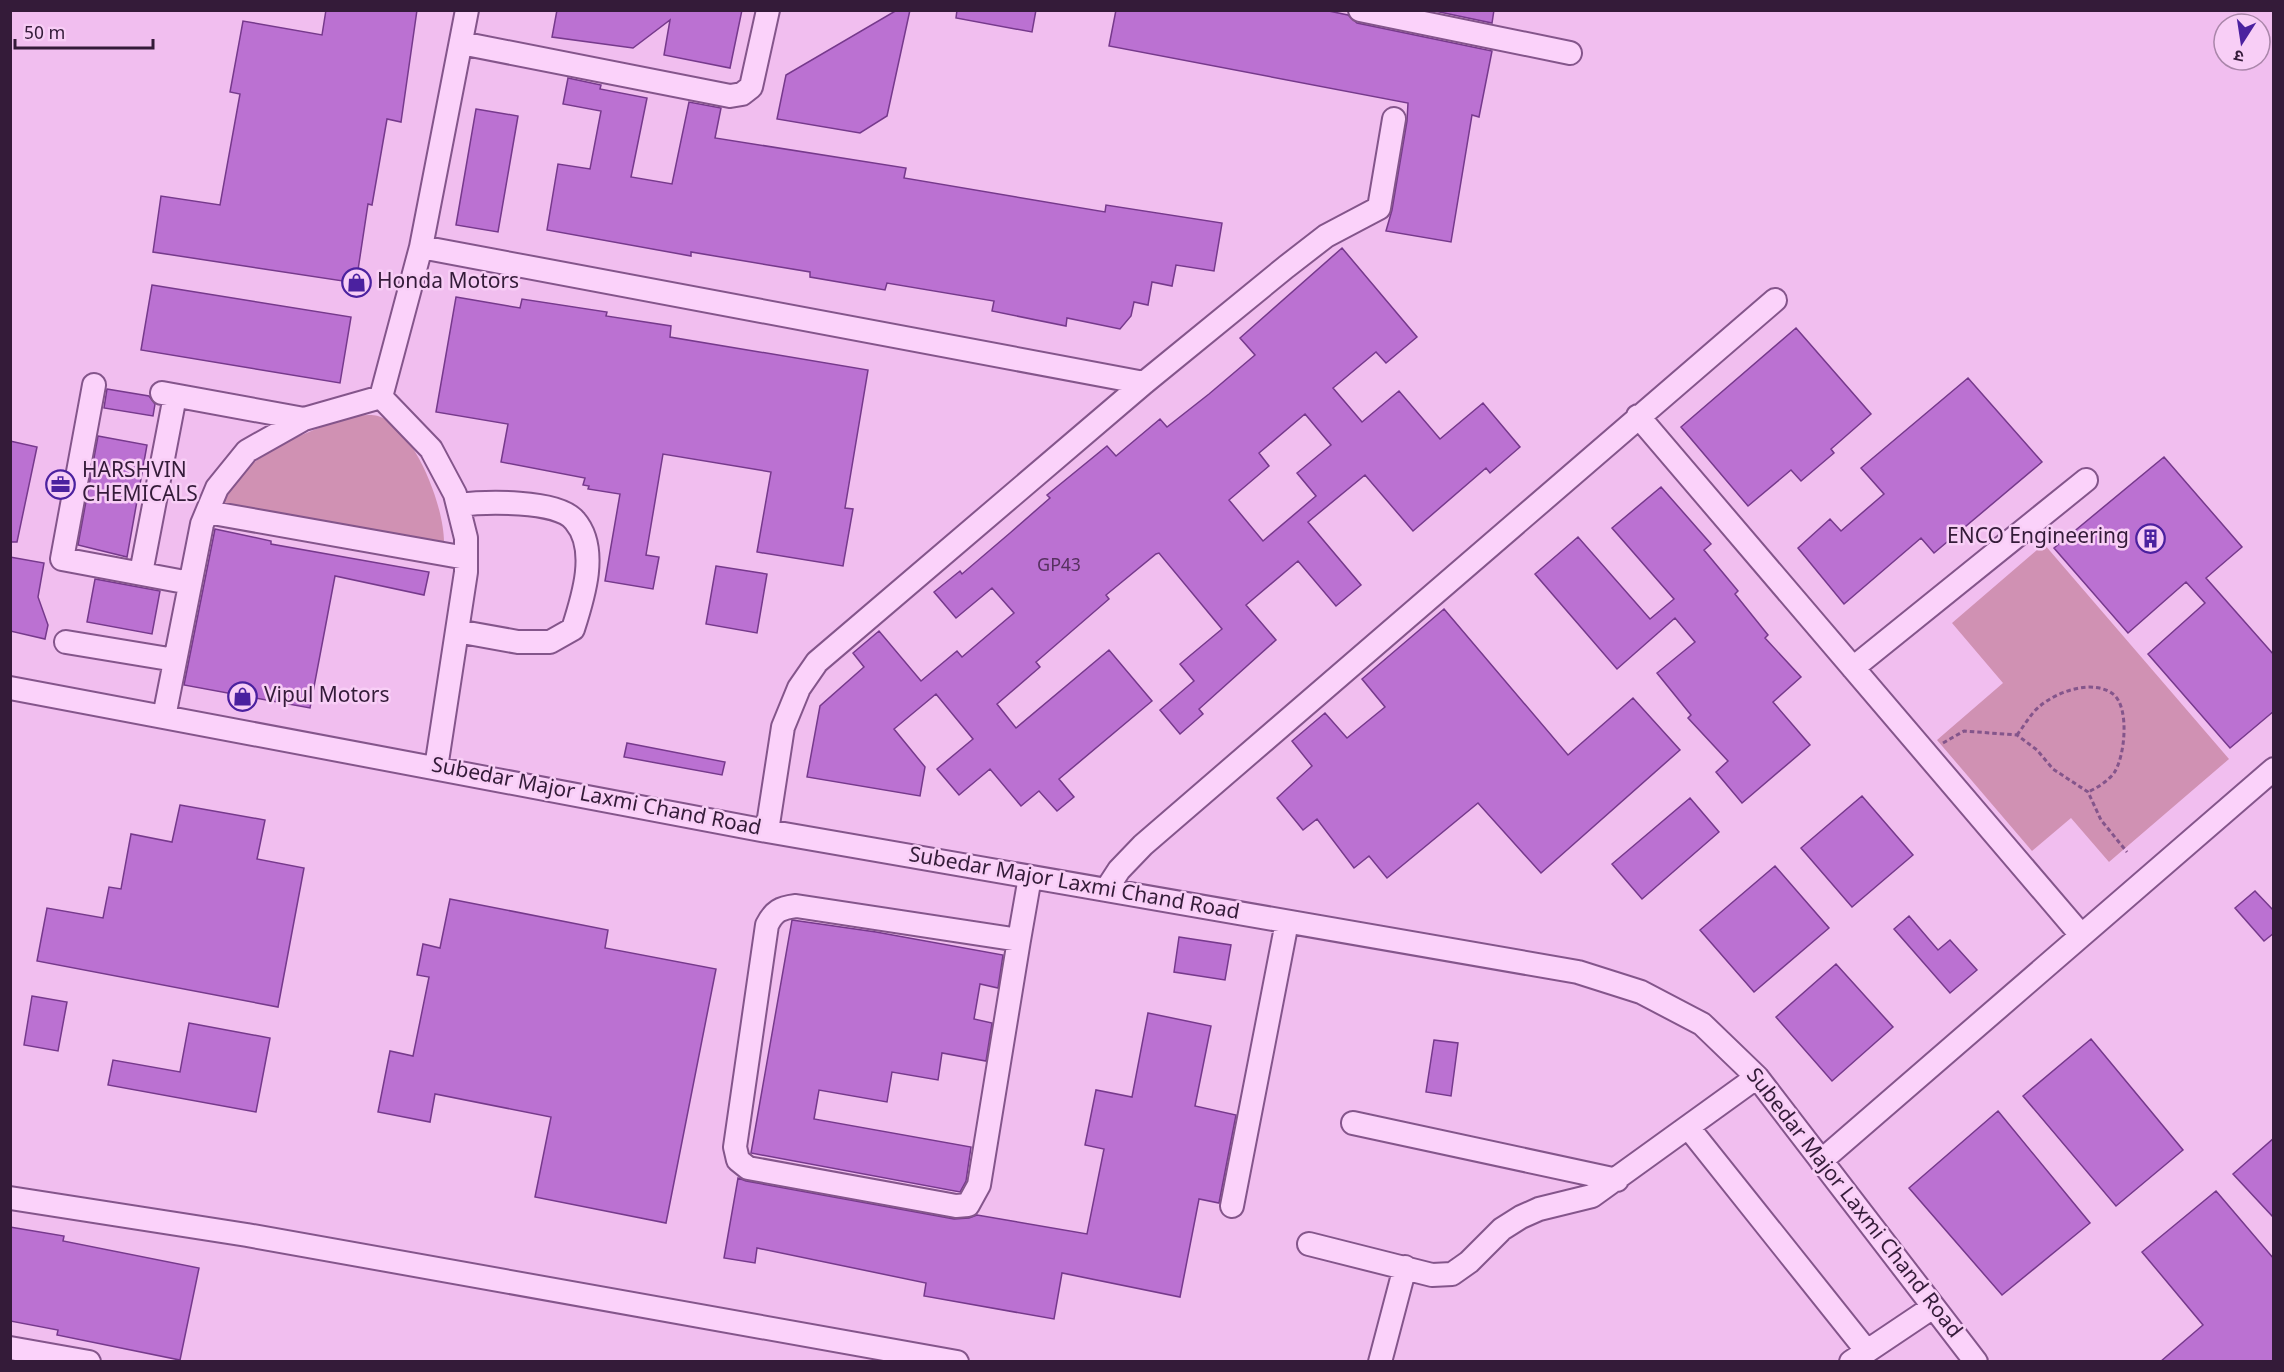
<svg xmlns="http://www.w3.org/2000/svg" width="2284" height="1372" font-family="Georgia,'Noto Sans Devanagari',serif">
	<rect width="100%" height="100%" fill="#f1beef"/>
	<path fill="#d091b3" d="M 350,416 C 358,416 370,414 378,416 C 415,428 445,508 444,544 L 220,508 C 226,495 232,481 242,472 C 272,445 312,430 350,416 Z
		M 2044,544 L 2229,759 L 2109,862 L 2071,818 L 2032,851 L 1937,740 L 2003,683 L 1952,623 Z"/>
	<path fill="#bb71d2" stroke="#76398c" stroke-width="1.5" fill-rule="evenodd" d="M 326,10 L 417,10 L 401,122 L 387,119 L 372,205 L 368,204 L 356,283 L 153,252 L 161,196 L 220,205 L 240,94 L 230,92 L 243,21 L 322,35 Z
		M 557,10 L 742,10 L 730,68 L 664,55 L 670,20 L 633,48 L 552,37 Z
		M 897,10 L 910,10 L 887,116 L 860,133 L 777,119 L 786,75 Z
		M 957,10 L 1036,10 L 1032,32 L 956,18 Z
		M 1116,10 L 1324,10 L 1348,15 L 1357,23 L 1492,51 L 1479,117 L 1472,115 L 1451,242 L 1386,231 L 1392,210 L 1407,121 L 1408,103 L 1109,46 Z
		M 1430,10 L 1494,10 L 1492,23 Z
		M 568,78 L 601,85 L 600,89 L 647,98 L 631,177 L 672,184 L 689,102 L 721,108 L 715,138 L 906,168 L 904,178 L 1105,212 L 1106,205 L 1222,223 L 1214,271 L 1176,265 L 1172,286 L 1152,282 L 1148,305 L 1134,302 L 1131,316 L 1120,329 L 1067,318 L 1066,326 L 992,311 L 994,301 L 887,283 L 885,290 L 810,277 L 810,272 L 691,252 L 691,256 L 547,230 L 558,164 L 590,169 L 601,111 L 563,104 Z
		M 476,109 L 518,116 L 498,232 L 456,225 Z
		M 1342,248 L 1417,337 L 1386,363 L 1376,352 L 1333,388 L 1362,422 L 1399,391 L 1440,439 L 1483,403 L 1520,447 L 1490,473 L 1486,468 L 1413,531 L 1365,475 L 1308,522 L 1361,585 L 1336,606 L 1298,561 L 1246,605 L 1276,640 L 1199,709 L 1203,714 L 1180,734 L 1160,710 L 1194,681 L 1180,664 L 1222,629 L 1159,553 L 1156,554 L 1106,595 L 1109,599 L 1036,662 L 1040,667 L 997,704 L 1016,728 L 1109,650 L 1152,701 L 1059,779 L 1074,797 L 1057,811 L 1039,791 L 1021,806 L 990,769 L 959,795 L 937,769 L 973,739 L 936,694 L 894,729 L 925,767 L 920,796 L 807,777 L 820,706 L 864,667 L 853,653 L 879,631 L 921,681 L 957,651 L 962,657 L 1014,613 L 992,588 L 956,618 L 934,592 L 960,571 L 962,574 L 1010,533 L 1050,498 L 1047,495 L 1107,446 L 1116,456 L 1160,419 L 1167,427 L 1209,394 L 1255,355 L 1240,338 ZM 1305,414 L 1331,445 L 1297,473 L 1316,496 L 1263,541 L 1229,500 L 1269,466 L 1259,453 Z
		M 152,285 L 351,317 L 340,383 L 141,350 Z
		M 456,297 L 520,308 L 522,299 L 607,312 L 606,316 L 671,326 L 670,337 L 868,370 L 845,508 L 853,509 L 843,566 L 757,552 L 771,472 L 663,454 L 646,555 L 659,557 L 653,589 L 605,581 L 620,494 L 588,489 L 589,486 L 583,485 L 585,478 L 501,462 L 508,424 L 436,412 Z
		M 1796,328 L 1871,414 L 1831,449 L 1834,453 L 1801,481 L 1791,470 L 1748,506 L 1681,427 Z
		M 1968,378 L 2042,462 L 1934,553 L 1921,538 L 1844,604 L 1798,548 L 1830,519 L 1841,531 L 1884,494 L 1861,468 Z
		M 107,389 L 149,396 L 155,404 L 153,416 L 104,408 Z
		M 98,436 L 147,445 L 127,557 L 78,545 Z
		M 10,441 L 37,447 L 17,542 L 10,542 Z
		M 2164,457 L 2242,547 L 2206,578 L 2274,655 L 2274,711 L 2230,748 L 2148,654 L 2205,603 L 2186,582 L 2128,633 L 2054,548 Z
		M 1661,487 L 1711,544 L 1704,550 L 1738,591 L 1735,594 L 1768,635 L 1765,638 L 1801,677 L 1773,702 L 1810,745 L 1742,803 L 1716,772 L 1728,761 L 1688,718 L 1691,715 L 1657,673 L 1695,642 L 1675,618 L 1617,669 L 1535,574 L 1578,537 L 1650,619 L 1674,599 L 1612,528 Z
		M 215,529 L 271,541 L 271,544 L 429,572 L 424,595 L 335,576 L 310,708 L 184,685 Z
		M 10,557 L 44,563 L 38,597 L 48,625 L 45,639 L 10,631 Z
		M 716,566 L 767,574 L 757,633 L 706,624 Z
		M 95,579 L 160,591 L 152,634 L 87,622 Z
		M 1444,609 L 1568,755 L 1633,698 L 1680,750 L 1541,873 L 1478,803 L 1387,878 L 1369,856 L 1354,868 L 1317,819 L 1303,830 L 1277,798 L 1312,766 L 1292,741 L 1325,713 L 1347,738 L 1385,707 L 1362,679 Z
		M 627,743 L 725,762 L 722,775 L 624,757 Z
		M 1862,796 L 1913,855 L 1852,907 L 1801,848 Z
		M 1690,798 L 1719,832 L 1642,899 L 1612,864 Z
		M 180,805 L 265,820 L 257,859 L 304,868 L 278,1007 L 37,961 L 47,908 L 103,918 L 109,887 L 121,889 L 131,834 L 172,842 Z
		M 1775,866 L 1829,928 L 1754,992 L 1700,930 Z
		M 2255,891 L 2274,911 L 2274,933 L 2264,941 L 2235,908 Z
		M 450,899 L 608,930 L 605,948 L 716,969 L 666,1223 L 535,1197 L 551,1117 L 435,1094 L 430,1122 L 378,1112 L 390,1051 L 413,1056 L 429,977 L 417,975 L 423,944 L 440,948 Z
		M 1909,916 L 1938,950 L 1950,940 L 1977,970 L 1950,993 L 1894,929 Z
		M 792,920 L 876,932 L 1003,955 L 998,988 L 980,984 L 974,1019 L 992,1023 L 986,1061 L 942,1053 L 938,1080 L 892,1072 L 887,1102 L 819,1090 L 814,1119 L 971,1147 L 966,1181 L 960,1192 L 751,1153 Z
		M 1179,937 L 1231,945 L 1225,980 L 1174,972 Z
		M 1836,964 L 1893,1027 L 1832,1081 L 1776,1017 Z
		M 32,996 L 67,1002 L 58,1051 L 24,1045 Z
		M 1148,1013 L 1211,1026 L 1195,1106 L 1236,1115 L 1219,1203 L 1199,1199 L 1180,1297 L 1062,1273 L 1054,1319 L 924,1296 L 926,1283 L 757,1248 L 755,1263 L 724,1258 L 738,1178 L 746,1181 L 954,1219 L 969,1218 L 977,1215 L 1087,1234 L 1104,1149 L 1085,1145 L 1096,1090 L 1132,1097 Z
		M 189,1023 L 270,1038 L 256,1112 L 108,1085 L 113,1060 L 180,1072 Z
		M 2091,1039 L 2183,1150 L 2116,1206 L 2023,1096 Z
		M 1434,1040 L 1458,1043 L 1451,1096 L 1426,1092 Z
		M 1998,1111 L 2090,1223 L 2002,1295 L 1909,1188 Z
		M 2274,1138 L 2274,1218 L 2233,1174 Z
		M 2216,1191 L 2274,1259 L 2274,1362 L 2160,1362 L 2203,1325 L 2142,1252 Z
		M 10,1227 L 64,1236 L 63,1241 L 199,1268 L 180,1360 L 57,1335 L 58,1330 L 10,1321 Z"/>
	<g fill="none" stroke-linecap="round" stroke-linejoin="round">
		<defs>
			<path id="minor" d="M 1360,10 L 1570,53
				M 461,43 L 730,96 L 742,94 L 751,87 L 768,10
				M 421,247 L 1144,383
				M 94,385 L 62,559 L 190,583
				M 162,393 L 304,419
				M 381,397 L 421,247 L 467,10
				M 1638,416 L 2081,935
				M 207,512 L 466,558
				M 141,573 L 175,396
				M 457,631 L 518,642 L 550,642 L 573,629 C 583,598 599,549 575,521 C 558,499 483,502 458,505
				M 66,642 L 175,660
				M 1853,668 L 2086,480
				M 10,688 L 767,831 L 1578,972 L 1641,992 L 1702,1024 L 1757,1077 L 1976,1362
				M 164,717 L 202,524 L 217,488 L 247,451 L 304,419 L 381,397 L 431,449 L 455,494 L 466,538 L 466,572 L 436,768
				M 767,831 L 783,727 L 799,688 L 817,662 L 1144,383 L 1286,267 L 1326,236 L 1379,208 L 1394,119
				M 1106,890 L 1119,870 L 1143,845 L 1775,300
				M 1019,940 L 979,1185 L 968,1205 L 956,1206 L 748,1168 L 738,1160 L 735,1147 L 767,925 C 774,911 780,908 796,906 L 1019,940 L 1030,877
				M 1353,1123 L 1617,1180
				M 1688,1127 L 1866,1350
				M 1821,1161 L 2274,769
				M 10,1198 L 247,1235 L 957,1362
				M 1232,1206 L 1287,922
				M 1309,1244 L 1432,1275 L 1452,1274 L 1469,1262 L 1502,1229 L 1521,1217 L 1539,1209 L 1592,1196 L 1757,1077
				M 10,1348 L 89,1362
				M 1380,1362 L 1405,1267
				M 1851,1362 L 1933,1307"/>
		</defs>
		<use href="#minor" stroke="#84558b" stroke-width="26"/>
		<path stroke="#84558b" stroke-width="3" stroke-dasharray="4.5 3" stroke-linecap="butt" d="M 2017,735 C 2024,726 2031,713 2040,706 C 2058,691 2093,679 2113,694 C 2130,707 2125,757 2114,773 C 2108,781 2097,788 2088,792
			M 1943,743 L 1964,731 L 2017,735 L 2037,750 L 2053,769 L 2088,792 L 2101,820 L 2127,852"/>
		<use href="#minor" stroke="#fbd2fa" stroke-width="22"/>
	</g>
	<defs>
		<symbol id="shop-ring" viewBox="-11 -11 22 22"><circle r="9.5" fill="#f8cef6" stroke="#4b219f" stroke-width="1.5"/><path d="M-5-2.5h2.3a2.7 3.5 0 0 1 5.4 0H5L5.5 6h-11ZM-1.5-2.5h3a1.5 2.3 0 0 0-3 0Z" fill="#4b219f"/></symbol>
		<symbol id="office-ring" viewBox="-11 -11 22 22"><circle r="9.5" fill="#f8cef6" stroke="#4b219f" stroke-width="1.5"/><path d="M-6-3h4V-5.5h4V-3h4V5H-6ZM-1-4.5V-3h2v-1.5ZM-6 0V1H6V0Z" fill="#4b219f"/></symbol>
		<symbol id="building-ring" viewBox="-11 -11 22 22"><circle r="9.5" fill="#f8cef6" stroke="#4b219f" stroke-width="1.5"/><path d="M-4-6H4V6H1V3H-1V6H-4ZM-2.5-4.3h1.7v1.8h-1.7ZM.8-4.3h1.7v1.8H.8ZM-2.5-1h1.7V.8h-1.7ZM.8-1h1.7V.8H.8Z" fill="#4b219f"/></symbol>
	</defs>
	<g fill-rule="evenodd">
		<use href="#shop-ring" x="340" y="266" width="33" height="33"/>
		<use href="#office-ring" x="44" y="468" width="33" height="33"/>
		<use href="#building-ring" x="2134" y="522" width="33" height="33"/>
		<use href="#shop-ring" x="226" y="680" width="33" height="33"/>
	</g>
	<g text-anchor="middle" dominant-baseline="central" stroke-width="5" stroke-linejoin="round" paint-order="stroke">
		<g font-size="18" fill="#56305f">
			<text x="1059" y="566">GP43</text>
		</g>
		<g font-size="21" fill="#341b39" stroke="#f8cef6" text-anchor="start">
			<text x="377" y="283">Honda Motors</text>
			<text x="82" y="472">HARSHVIN<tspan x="82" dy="24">CHEMICALS</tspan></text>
			<text x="2129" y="538" text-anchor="end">ENCO Engineering</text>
			<text x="264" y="697">Vipul Motors</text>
		</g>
		<g font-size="21" fill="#341b39" stroke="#f8cef6">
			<text transform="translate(596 798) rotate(11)">Subedar Major Laxmi Chand Road</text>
			<text transform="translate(1074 885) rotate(10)">Subedar Major Laxmi Chand Road</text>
			<text transform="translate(1853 1204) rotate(52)">Subedar Major Laxmi Chand Road</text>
		</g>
	</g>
	<rect width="2284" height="1372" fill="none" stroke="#341b39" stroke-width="24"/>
	<g transform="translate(2242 42) rotate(192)"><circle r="28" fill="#f8cef6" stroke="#aa86aa" stroke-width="1.5"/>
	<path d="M0-4.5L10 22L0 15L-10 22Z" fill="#4b219f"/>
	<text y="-9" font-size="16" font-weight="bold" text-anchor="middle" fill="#341b39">उ</text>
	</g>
	<path d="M15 39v9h138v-9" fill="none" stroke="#341b39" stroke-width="3"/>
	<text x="24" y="39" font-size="18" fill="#341b39" stroke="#f8cef6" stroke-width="4.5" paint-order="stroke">50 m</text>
</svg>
